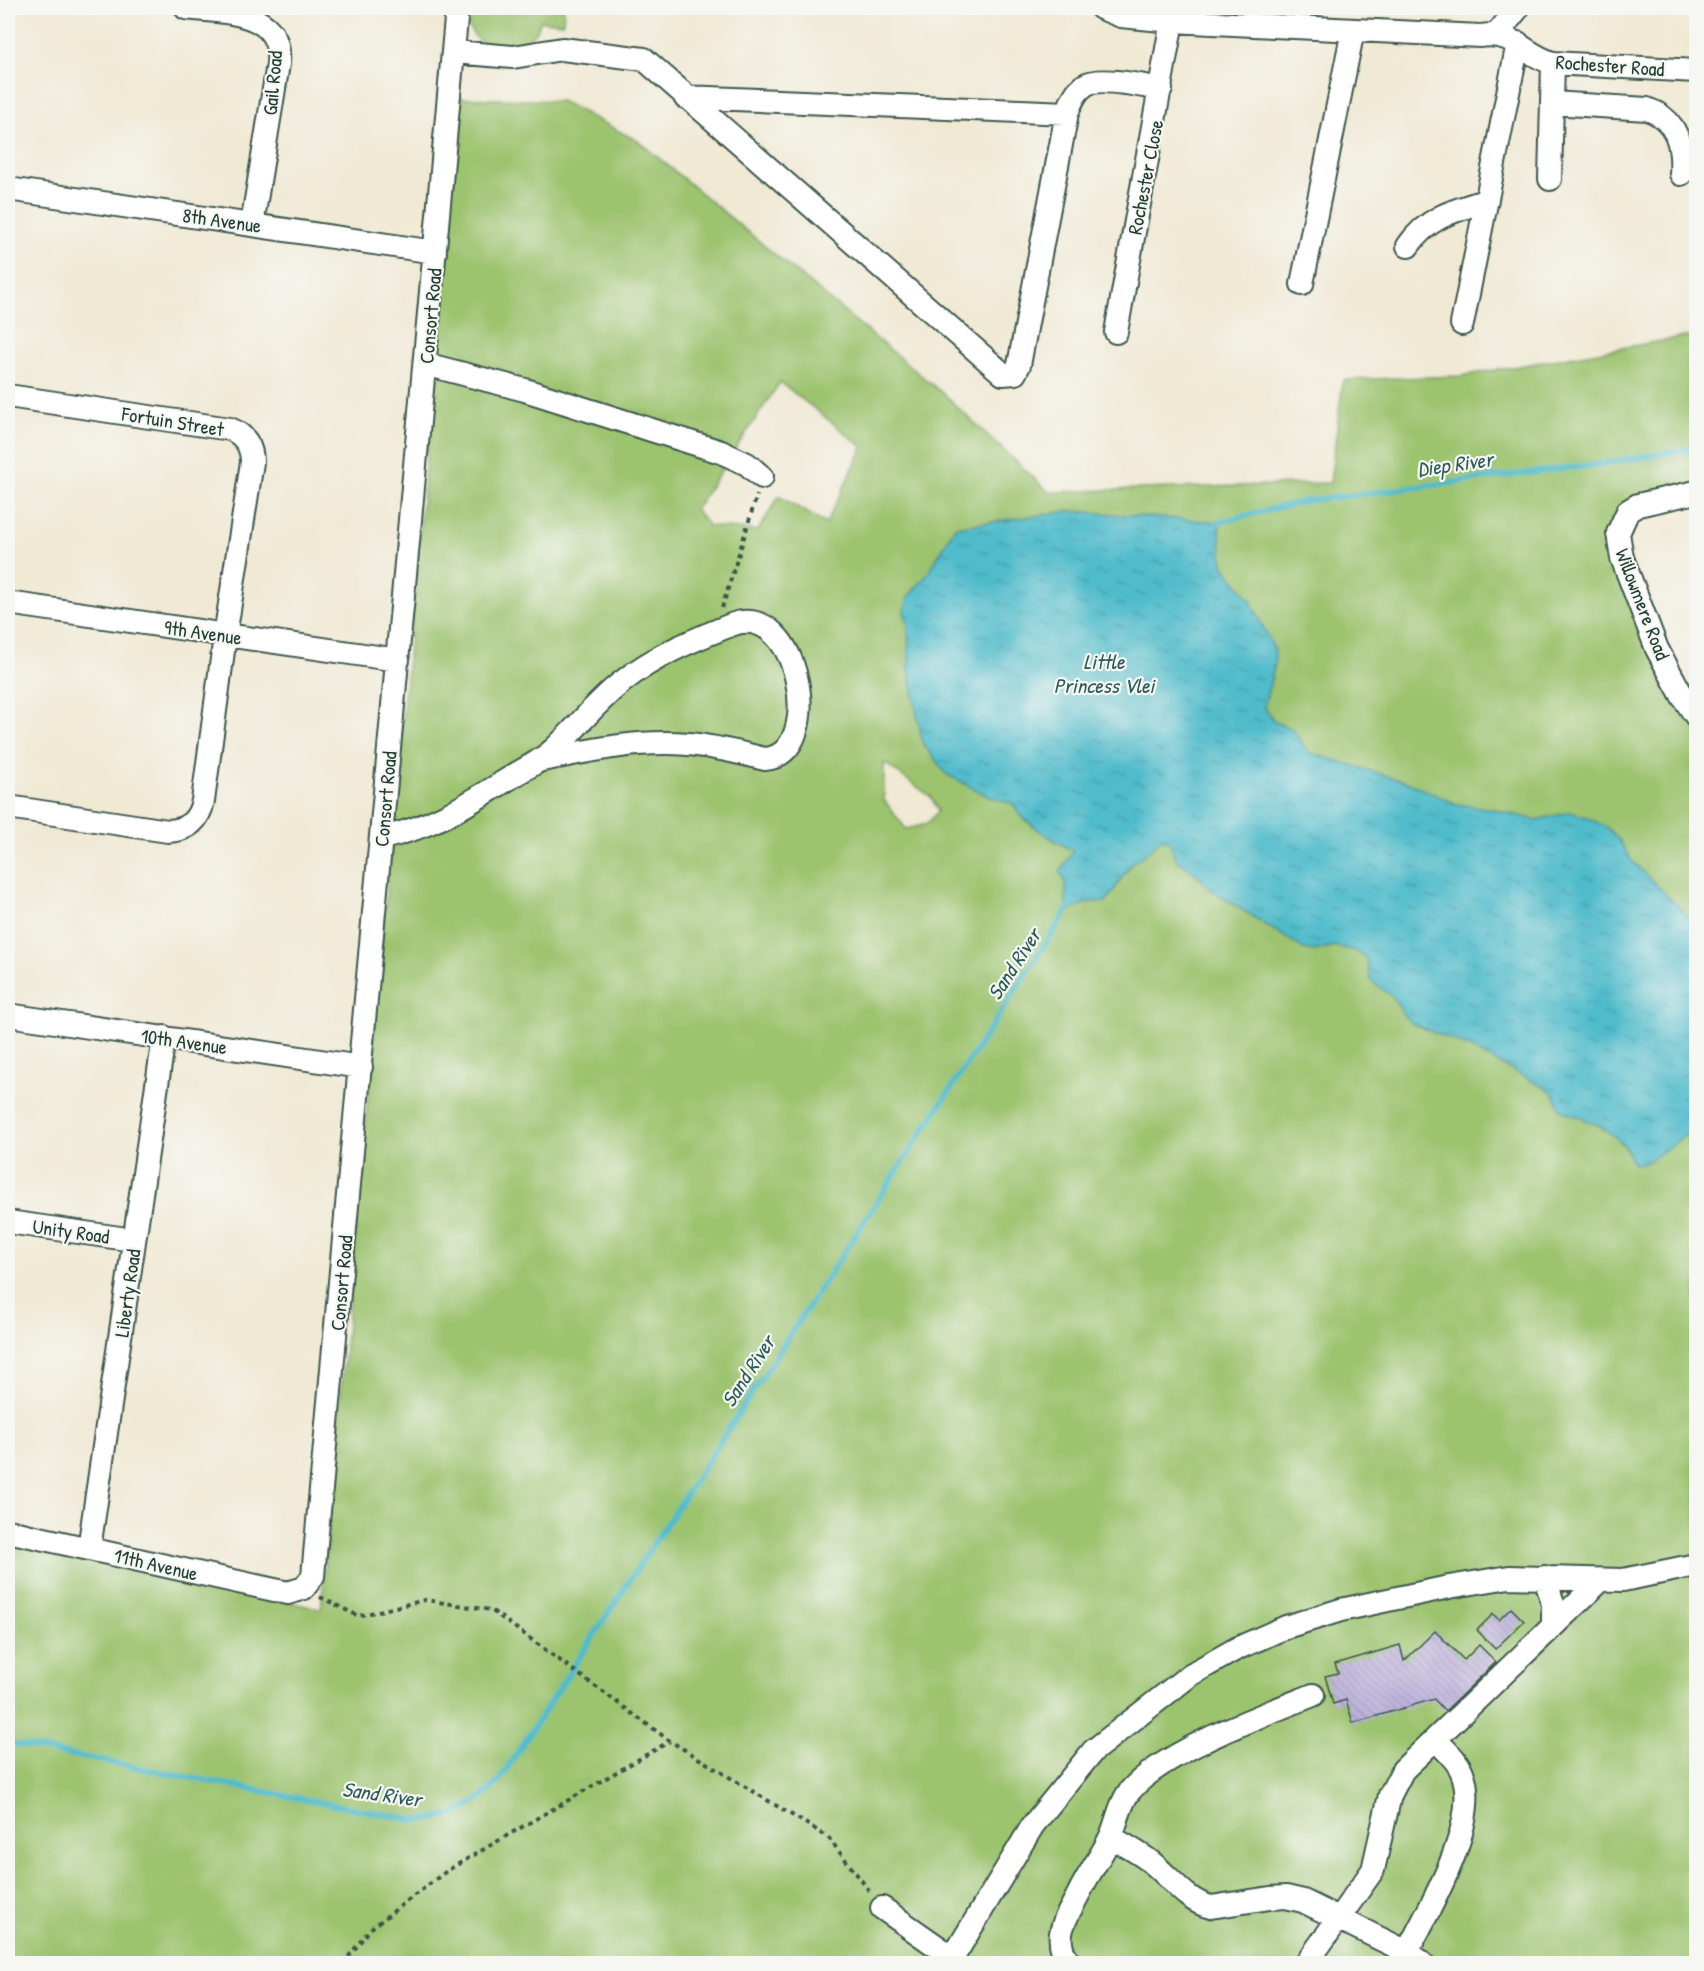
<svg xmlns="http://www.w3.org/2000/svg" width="1704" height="1971" font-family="'Patrick Hand',sans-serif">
	<defs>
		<pattern id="water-ripples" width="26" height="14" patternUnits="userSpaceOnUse" patternTransform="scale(1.5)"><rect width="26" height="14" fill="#50bbcb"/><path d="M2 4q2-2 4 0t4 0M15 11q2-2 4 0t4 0" fill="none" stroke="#4299a6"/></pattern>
		<pattern id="building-back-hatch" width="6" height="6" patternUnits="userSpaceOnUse" patternTransform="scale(1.5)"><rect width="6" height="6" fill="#bbb0dc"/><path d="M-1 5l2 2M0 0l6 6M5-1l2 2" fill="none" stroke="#9790b3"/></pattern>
	</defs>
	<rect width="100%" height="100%" fill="#f6f6f2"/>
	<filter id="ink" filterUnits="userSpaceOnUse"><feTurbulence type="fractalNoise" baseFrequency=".0167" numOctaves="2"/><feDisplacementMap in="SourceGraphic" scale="12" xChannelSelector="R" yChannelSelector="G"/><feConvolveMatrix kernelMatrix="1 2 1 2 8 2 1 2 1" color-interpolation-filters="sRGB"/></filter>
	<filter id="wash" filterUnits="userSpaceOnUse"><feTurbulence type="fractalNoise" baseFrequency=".008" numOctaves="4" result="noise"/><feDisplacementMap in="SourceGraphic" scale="24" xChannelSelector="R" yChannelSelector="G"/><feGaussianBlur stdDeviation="1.35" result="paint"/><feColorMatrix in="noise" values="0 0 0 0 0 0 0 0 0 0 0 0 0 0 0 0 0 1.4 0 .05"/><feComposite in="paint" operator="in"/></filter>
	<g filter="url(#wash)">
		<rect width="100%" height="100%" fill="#f0e9d4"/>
		<path fill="#9cc36e" stroke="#5e8051" stroke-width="1.5" fill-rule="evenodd" d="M 467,8 L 564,8 L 563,23 L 541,21 C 526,62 463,56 467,8 Z
			M 459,98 L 561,101 L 638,141 L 941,392 L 1049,492 L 1330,483 L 1343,380 L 1461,376 L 1696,335 L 1696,492 L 1638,505 L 1618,533 L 1696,716 L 1696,1963 L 8,1964 L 8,1541 L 321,1609 ZM 780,382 L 863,447 L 826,524 L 779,496 L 758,531 L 709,526 L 695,510 ZM 884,763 L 931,797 L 938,811 L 927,824 L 906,829 L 884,800 Z"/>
		<path fill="url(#water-ripples)" stroke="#387c80" stroke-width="1.5" d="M 1070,511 L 1219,522 L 1223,565 L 1249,598 L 1275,651 L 1275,664 L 1264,707 L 1275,722 L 1293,729 L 1308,752 L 1407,782 L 1457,804 L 1492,809 L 1536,820 L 1570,812 L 1586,817 L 1606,827 L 1620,841 L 1632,861 L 1696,924 L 1696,1128 C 1685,1134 1650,1163 1642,1164 C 1629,1167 1630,1154 1625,1147 C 1622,1143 1618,1140 1615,1137 C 1598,1121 1580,1119 1561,1110 L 1553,1093 L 1547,1089 L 1462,1044 L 1413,1024 L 1404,1016 L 1393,997 L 1371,981 L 1366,958 L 1356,951 L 1334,946 L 1314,951 L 1304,949 L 1214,892 L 1193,871 L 1176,860 L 1168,839 L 1159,841 L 1147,853 L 1132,863 L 1106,902 L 1089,902 L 1068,912 C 1063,898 1070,885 1060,872 L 1073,851 C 1058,842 1017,820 1014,804 L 990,797 L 946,774 L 923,744 L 917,715 L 909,668 L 908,624 L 904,612 L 908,597 L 929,572 L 955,527 Z"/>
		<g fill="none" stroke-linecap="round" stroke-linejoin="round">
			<path stroke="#50bbcb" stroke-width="6" d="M 1214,527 L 1219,522 L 1305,501 L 1600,464 L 1696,448
				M 8,1743 L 414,1820 C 451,1820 473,1808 498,1782 L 1070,906"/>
		</g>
		<g id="blocks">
			<path fill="url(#building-back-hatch)" d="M 1511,1608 L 1524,1621 L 1495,1649 L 1477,1630 L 1493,1614 L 1499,1620 Z
				M 1435,1631 L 1464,1660 L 1479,1645 L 1496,1662 L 1445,1711 L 1434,1699 L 1353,1723 L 1346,1700 L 1333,1704 L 1325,1676 L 1338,1673 L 1335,1664 L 1400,1645 L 1404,1661 Z"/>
		</g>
	</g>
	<g filter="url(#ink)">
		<use href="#blocks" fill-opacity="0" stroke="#3e574c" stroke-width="1.5"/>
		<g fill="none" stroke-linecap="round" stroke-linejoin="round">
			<defs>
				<path id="minor" d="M 186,8 C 224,13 283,9 278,64 L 252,225
					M 1101,8 L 1121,16 L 1172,21 L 1480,36 C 1515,31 1522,54 1553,63 L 1696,71
					M 1497,34 L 1518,8
					M 454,52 L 513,57 L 562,49 L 644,59 L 1003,374 L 1015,373 L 1019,365 L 1067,113 C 1071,103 1075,91 1085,85 C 1098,76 1144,86 1161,89
					M 685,97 L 1067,113
					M 1552,103 L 1647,109 C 1677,119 1683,145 1681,174
					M 1550,179 L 1553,63
					M 8,189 L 435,252
					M 1408,246 C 1428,217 1453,211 1485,201
					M 1302,284 L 1353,30
					M 1462,324 L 1518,43
					M 1116,332 L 1172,21
					M 425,364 L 525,390 L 721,452 L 747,464 L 762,477
					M 8,396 L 230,429 C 245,435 252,447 252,462 L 225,636 L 203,801 C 199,820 188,830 168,831 L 8,807
					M 1696,492 L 1638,505 L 1628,511 L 1618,533 L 1622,558 L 1657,649 L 1683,697 L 1696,716
					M 8,603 L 398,660
					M 382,838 C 434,827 468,804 513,776 C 527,767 542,761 554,749 C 578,727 596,702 622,682 C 654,656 693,640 731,625 C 799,597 827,755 765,759 C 740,753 714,746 688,744 C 638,740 591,750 542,760
					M 8,1015 L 361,1067
					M 8,1222 L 134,1240
					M 8,1531 L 288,1593 L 304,1588 L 313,1576 L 457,8
					M 89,1549 L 164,1037
					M 1545,1577 L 1553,1604 L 1553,1626
					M 1111,1837 C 1123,1844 1136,1851 1147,1859 C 1169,1874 1184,1901 1211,1907 L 1270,1898 L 1286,1897 L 1303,1901 L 1407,1952 L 1423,1964
					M 882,1908 L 952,1957
					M 1407,1952 C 1429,1909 1482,1821 1462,1772 C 1457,1759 1445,1750 1436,1740
					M 949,1964 L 1033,1825 L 1093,1751 L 1190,1675 L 1236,1649 L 1286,1627 L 1341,1610 L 1449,1587 L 1509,1577 L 1623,1580 L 1696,1565
					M 1070,1964 C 1050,1937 1066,1919 1079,1893 C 1088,1874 1101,1857 1110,1838 C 1117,1824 1119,1805 1129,1792 C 1161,1752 1265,1714 1313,1695
					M 1306,1964 L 1373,1870 L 1390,1795 L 1403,1770 L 1600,1581"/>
			</defs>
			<use href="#minor" stroke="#3e574c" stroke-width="26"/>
			<path stroke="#3e574c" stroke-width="4" stroke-dasharray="4.5 4.5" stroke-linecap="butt" d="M 1452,8 L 1462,13
				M 722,608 L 757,495
				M 320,1597 L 358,1616 L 425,1600 L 491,1610 L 670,1741 L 828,1837 L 871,1893
				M 343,1964 L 370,1929 L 448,1870 L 670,1741"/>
			<use href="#minor" stroke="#fff" stroke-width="22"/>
		</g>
	</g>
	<g text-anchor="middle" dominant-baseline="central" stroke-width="4.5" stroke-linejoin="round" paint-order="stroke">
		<g font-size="20" fill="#1f3d34" stroke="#f6f6f2">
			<text transform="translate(1610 65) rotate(4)">Rochester Road</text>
			<text transform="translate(272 83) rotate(-85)">Gail Road</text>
			<text transform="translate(1145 177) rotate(-79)">Rochester Close</text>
			<text transform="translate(222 220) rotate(8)">8th Avenue</text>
			<text transform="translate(430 316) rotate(-85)">Consort Road</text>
			<text transform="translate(173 421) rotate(9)">Fortuin Street</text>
			<text transform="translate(1643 604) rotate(69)">Willowmere Road</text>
			<text transform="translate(203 632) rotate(8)">9th Avenue</text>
			<text transform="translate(385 799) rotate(-85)">Consort Road</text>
			<text transform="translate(184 1041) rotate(8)">10th Avenue</text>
			<text transform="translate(71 1231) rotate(8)">Unity Road</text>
			<text transform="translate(341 1283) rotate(-85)">Consort Road</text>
			<text transform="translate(127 1293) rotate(-82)">Liberty Road</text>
			<text transform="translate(156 1564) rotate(13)">11th Avenue</text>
		</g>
		<g font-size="21" font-style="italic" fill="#2b5c5a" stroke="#f6f6f2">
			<text transform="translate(1455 464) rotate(-8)">Diep River</text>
			<text x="1104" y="661">Little<tspan x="1104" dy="24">Princess Vlei</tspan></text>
			<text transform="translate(1014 964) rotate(-57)">Sand River</text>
			<text transform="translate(748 1371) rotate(-57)">Sand River</text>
			<text transform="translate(382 1794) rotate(8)">Sand River</text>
		</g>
	</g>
	<rect width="1704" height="1971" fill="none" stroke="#f6f6f2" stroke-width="30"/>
</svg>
